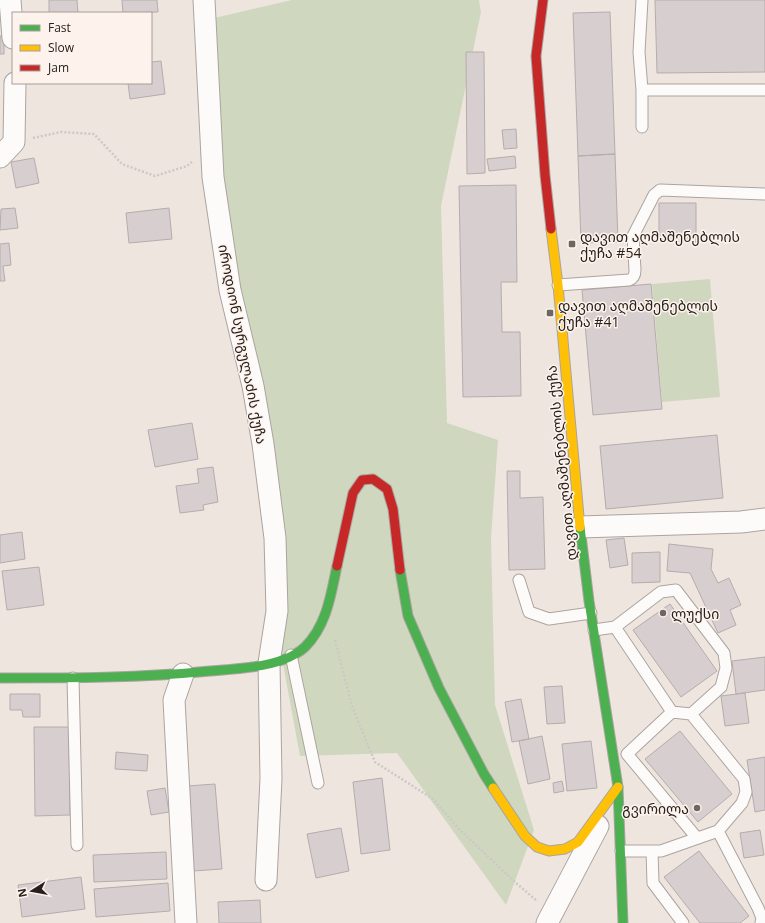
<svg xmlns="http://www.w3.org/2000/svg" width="765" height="923" font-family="'Open Sans','Noto Sans Georgian',sans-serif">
	<rect width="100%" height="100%" fill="#efe5df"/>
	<path fill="#cfd8bf" d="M 292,0 L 479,0 L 481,12 L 441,206 L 447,423 L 498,440 L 491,539 L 495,705 L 534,830 L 506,905 L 397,753 L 300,756 L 278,637 L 282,557 L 213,174 L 210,19 Z
		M 710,279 L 720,397 L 662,402 L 652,284 Z"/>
	<path fill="#d7cfcf" stroke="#b4adac" d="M 49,0 L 77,0 L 78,13 L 49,13 Z
		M 122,0 L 157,0 L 158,12 L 123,13 Z
		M 655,0 L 765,0 L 765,72 L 657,73 Z
		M 610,12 L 615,154 L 578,156 L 573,13 Z
		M 0,36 L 4,36 L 4,54 L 0,54 Z
		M 466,52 L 484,52 L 485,173 L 467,174 Z
		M 161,61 L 165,94 L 130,99 L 128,83 L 151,83 L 151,62 Z
		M 516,129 L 517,148 L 504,149 L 502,130 Z
		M 615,154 L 618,242 L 581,243 L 578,156 Z
		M 515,156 L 516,168 L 489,171 L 487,159 Z
		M 34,158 L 39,183 L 16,188 L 11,162 Z
		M 516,185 L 517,282 L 501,282 L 502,332 L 520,332 L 521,396 L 463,397 L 459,186 Z
		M 659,203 L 696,203 L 696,242 L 659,241 Z
		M 15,208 L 18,228 L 0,230 L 1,209 Z
		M 169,208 L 172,239 L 129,243 L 126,213 Z
		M 9,243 L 11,265 L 3,266 L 5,281 L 0,281 L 0,244 Z
		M 651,284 L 662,409 L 593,415 L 582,290 Z
		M 192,423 L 198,459 L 155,467 L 148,430 Z
		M 717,435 L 723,498 L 606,509 L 600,446 Z
		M 213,467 L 218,502 L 203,505 L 204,510 L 180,513 L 176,486 L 199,483 L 197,469 Z
		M 507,471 L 520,471 L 520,498 L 543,497 L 545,569 L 509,570 Z
		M 22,532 L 25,559 L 0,563 L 0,535 Z
		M 624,538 L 628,565 L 610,568 L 606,540 Z
		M 669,544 L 713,549 L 711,569 L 718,583 L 729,578 L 741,605 L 730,610 L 736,625 L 718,633 L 690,573 L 667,571 Z
		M 660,552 L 660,582 L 632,583 L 632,553 Z
		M 39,567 L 44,605 L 7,610 L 2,571 Z
		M 670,604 L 717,671 L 681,697 L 633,630 Z
		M 765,657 L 765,690 L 736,694 L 732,661 Z
		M 562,686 L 565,723 L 547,724 L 544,687 Z
		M 745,693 L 749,723 L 725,726 L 721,696 Z
		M 10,694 L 40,694 L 40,717 L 23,717 L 22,710 L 10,710 Z
		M 521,699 L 529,739 L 512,742 L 505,702 Z
		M 34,727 L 69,727 L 70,815 L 35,816 Z
		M 680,731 L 732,794 L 698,822 L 645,759 Z
		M 542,736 L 550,779 L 528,784 L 519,741 Z
		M 591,741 L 597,788 L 567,791 L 562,744 Z
		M 116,752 L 148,755 L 147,771 L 115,769 Z
		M 765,757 L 765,810 L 755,812 L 747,760 Z
		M 382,778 L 390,850 L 361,854 L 353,782 Z
		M 562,781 L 564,791 L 554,793 L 553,783 Z
		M 215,784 L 222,869 L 193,871 L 187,786 Z
		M 165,788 L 169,812 L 151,815 L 147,791 Z
		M 341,828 L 349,871 L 316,878 L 307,834 Z
		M 760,830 L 764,855 L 744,858 L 740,833 Z
		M 699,851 L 749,916 L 740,923 L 700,923 L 664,877 Z
		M 166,852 L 167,879 L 94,882 L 93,855 Z
		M 81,877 L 85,909 L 22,917 L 18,885 Z
		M 168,883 L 170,911 L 96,917 L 94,889 Z
		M 260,900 L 261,923 L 219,923 L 218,902 Z"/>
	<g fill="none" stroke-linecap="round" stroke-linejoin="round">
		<defs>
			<path id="lane" d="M 642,0 L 639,52 L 642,90 L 642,127
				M 642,90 L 765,90
				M 558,285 L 629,280 C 634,278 635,275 635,270 L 633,236 L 654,195 L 660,190 L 765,194
				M 519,580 L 529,612 L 549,619 L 591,613
				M 615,627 L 672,712 L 691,714
				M 594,630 L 615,627 L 661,592 L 676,590 L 724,653 L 726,668 L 721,687 L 691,714 L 744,779 L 746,792 L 742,803 L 718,831
				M 291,655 L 318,783
				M 73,678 L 77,845
				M 672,712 L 627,754 L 697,838
				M 621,851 L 661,851 L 718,831 L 758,908 L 762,918 L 761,923
				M 652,851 L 653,883 L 683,923"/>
			<path id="street" d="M 10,0 L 13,38
				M 204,0 L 213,177 L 230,290 L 253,386 L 263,444 L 275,538 L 277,611 L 269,663 L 271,779 L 266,880
				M 0,157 L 14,142 L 15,83
				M 580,527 L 741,522 L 765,519
				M 183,674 L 174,700 L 186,923
				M 547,923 L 598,826"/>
			<path id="fast" d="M 580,527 L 589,601 L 618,787 L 623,923
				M 400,570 L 408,616 L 439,688 L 484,774 L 493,788
				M 0,678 C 70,678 140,678 210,671 C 234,669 262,668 285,659 C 291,657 301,651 305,647 C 327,625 331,594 337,566"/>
			<path id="slow" d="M 551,229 L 558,285 L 580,527
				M 493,788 L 525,836 L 537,847 L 549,851 L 565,849 L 578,842 L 618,787"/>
			<path id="jam" d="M 543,0 L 536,56 L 545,175 L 551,229
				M 337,566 L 353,493 L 362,480 L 373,479 L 387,489 L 393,509 L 400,570"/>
		</defs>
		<use href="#lane" stroke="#aba4a0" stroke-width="13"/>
		<use href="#street" stroke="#aba4a0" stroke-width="23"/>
		<use href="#fast" stroke="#aba4a0" stroke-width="11"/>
		<use href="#slow" stroke="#aba4a0" stroke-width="11"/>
		<use href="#jam" stroke="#aba4a0" stroke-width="11"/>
		<path stroke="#cbc8c6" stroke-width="2.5" stroke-dasharray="2 2" stroke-linecap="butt" d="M 33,138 L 61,132 L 94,134 L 122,164 L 155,176 L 187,166 L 192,162
			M 335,640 L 352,706 L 375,762 L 433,799 L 459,829 L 516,883 L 537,901"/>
		<use href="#lane" stroke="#fdfbfa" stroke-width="11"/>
		<use href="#street" stroke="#fdfbfa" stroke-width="21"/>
		<use href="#fast" stroke="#4caf50" stroke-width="9"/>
		<use href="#slow" stroke="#ffc107" stroke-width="9"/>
		<use href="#jam" stroke="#c62828" stroke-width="9"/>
	</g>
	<g fill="#6d6661" stroke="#fdf2ec" stroke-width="1.5">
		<rect x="568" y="240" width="8" height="8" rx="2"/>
		<rect x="546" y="309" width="8" height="8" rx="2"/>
		<circle cx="663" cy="613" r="4"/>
		<circle cx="697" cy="808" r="4"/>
	</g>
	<g text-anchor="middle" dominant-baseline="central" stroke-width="3" stroke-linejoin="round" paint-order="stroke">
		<g font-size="14" fill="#27211d" stroke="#fdf2ec" text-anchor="start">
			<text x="580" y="236">დავით აღმაშენებლის<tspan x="580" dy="16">ქუჩა #54</tspan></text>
			<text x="558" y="305">დავით აღმაშენებლის<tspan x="558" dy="16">ქუჩა #41</tspan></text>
			<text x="671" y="613">ლუქსი</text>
			<text x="689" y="808" text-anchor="end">გვირილა</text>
		</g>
		<g font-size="14" fill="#27211d" stroke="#fdf2ec">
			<text transform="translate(243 344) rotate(79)">იროდიონ სურგულაძის ქუჩა</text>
			<text transform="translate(561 463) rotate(-96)">დავით აღმაშენებლის ქუჩა</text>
		</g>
	</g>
	<rect x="12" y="12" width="140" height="72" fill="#fdf2ec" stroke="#a79e99"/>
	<rect x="20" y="25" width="20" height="6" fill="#4caf50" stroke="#a79e99"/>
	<text x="48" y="32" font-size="12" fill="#27211d">Fast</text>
	<rect x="20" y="45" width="20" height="6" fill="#ffc107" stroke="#a79e99"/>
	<text x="48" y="52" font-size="12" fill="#27211d">Slow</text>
	<rect x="20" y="65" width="20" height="6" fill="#c62828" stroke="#a79e99"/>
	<text x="48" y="72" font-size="12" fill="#27211d">Jam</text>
	<g transform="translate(32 891) rotate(259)" stroke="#fdf2ec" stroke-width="3" paint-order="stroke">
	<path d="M0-3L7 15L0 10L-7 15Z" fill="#27211d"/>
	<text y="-6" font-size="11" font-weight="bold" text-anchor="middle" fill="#27211d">N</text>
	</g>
</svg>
